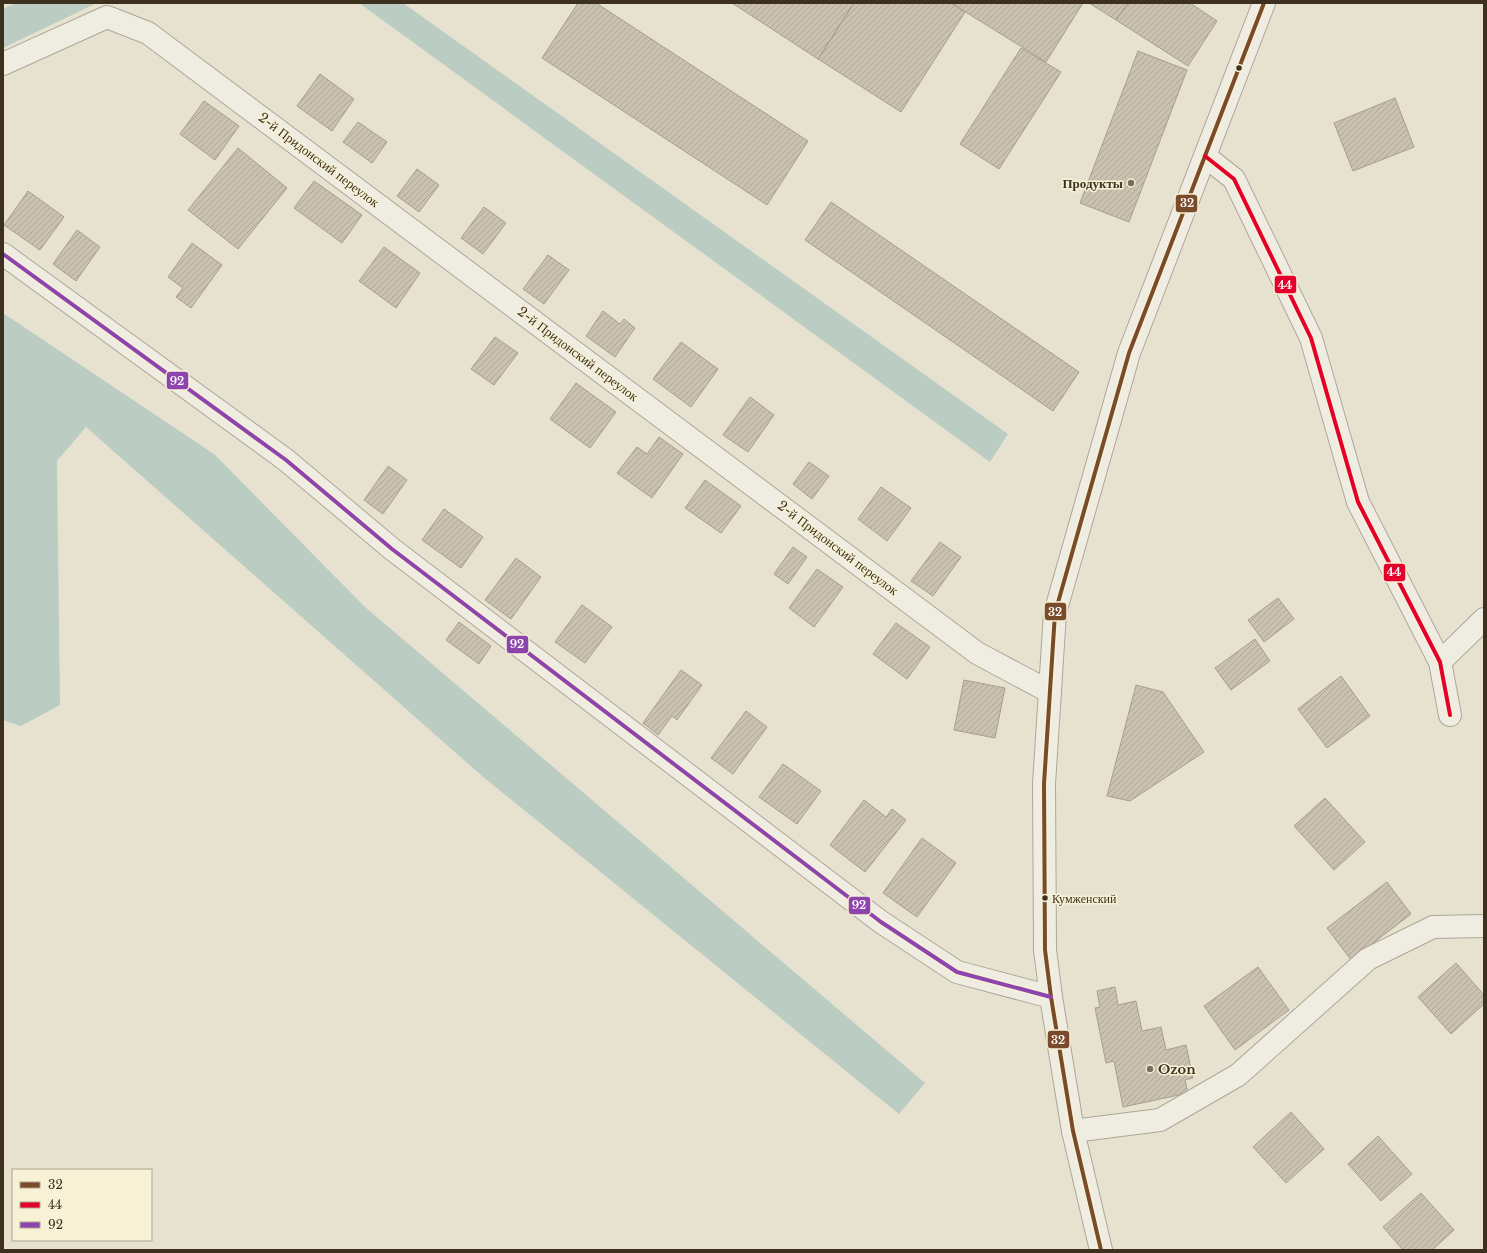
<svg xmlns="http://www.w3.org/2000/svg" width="1487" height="1253" font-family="'Libre Baskerville',serif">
	<defs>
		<pattern id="building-hatch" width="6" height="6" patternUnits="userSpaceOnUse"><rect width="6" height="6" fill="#cbc1b0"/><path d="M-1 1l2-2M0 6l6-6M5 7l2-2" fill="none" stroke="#afa697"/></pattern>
	</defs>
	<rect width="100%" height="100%" fill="#e7e2d0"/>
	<path fill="#bbcdc3" d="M 16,3 L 97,3 L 3,48 L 3,9 Z
		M 359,3 L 403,3 L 1008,434 L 990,462 Z
		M 3,313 L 214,454 L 365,607 L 925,1083 L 899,1114 L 482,776 L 86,427 L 57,461 L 60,705 L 21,726 L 3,720 Z"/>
	<path fill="url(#building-hatch)" stroke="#a89e8f" d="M 578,3 L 596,3 L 808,141 L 767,205 L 542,58 Z
		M 732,3 L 854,3 L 818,59 Z
		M 854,3 L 951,3 L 965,12 L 901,112 L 818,59 Z
		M 951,3 L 1083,3 L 1046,62 Z
		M 1089,3 L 1128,3 L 1116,20 Z
		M 1128,3 L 1190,3 L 1217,21 L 1188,66 L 1116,20 Z
		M 1021,48 L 1061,72 L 999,169 L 960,144 Z
		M 1138,51 L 1187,70 L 1129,222 L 1080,203 Z
		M 320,74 L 354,99 L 332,131 L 297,106 Z
		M 1395,98 L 1414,147 L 1353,171 L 1334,123 Z
		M 204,101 L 239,126 L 215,160 L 180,134 Z
		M 358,122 L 387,142 L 372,163 L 343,142 Z
		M 238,148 L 287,188 L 238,249 L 188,210 Z
		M 417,169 L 439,185 L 419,212 L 397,196 Z
		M 314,181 L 362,215 L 342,243 L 294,208 Z
		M 28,191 L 64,217 L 40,250 L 4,225 Z
		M 831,202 L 1079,372 L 1053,411 L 805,240 Z
		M 484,207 L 506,223 L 483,254 L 461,238 Z
		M 77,230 L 100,247 L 76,281 L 53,264 Z
		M 192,243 L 222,265 L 191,308 L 176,297 L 183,288 L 168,277 Z
		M 384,247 L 420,273 L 396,308 L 359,281 Z
		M 548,255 L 569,270 L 544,304 L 523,289 Z
		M 603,311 L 620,324 L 624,319 L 635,328 L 615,357 L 586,336 Z
		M 495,337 L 518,353 L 494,385 L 471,369 Z
		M 681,342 L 718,369 L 691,407 L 653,379 Z
		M 576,383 L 616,412 L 590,448 L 550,419 Z
		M 750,397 L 774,415 L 748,452 L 723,435 Z
		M 659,437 L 683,454 L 652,498 L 617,473 L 637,447 L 647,454 Z
		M 809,462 L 829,476 L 812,499 L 793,484 Z
		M 388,466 L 407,480 L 383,514 L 364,500 Z
		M 705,480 L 741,506 L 721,533 L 685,508 Z
		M 881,487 L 911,508 L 887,541 L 858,519 Z
		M 444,509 L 483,537 L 461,568 L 422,540 Z
		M 940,542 L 961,557 L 933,596 L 911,581 Z
		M 793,547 L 807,557 L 788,584 L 774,574 Z
		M 516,558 L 541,577 L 511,619 L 485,600 Z
		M 817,569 L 843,587 L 814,627 L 789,608 Z
		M 1278,598 L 1294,619 L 1264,642 L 1248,620 Z
		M 582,605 L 612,627 L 585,663 L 555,642 Z
		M 459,622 L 491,646 L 479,664 L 446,640 Z
		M 896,623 L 930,647 L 907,679 L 873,654 Z
		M 1255,639 L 1270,661 L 1231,690 L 1215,668 Z
		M 681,670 L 702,685 L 677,720 L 672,716 L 658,735 L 643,723 Z
		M 1341,676 L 1370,716 L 1327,748 L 1298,709 Z
		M 964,680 L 1005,688 L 995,738 L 954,730 Z
		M 1136,685 L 1163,692 L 1204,752 L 1130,801 L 1107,796 Z
		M 746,711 L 767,727 L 733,774 L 711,758 Z
		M 783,764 L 821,791 L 797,824 L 759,797 Z
		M 1325,798 L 1365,842 L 1334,870 L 1294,826 Z
		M 864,800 L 886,817 L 892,809 L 906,820 L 865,872 L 830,845 Z
		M 922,838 L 956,863 L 917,917 L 883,893 Z
		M 1387,882 L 1411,914 L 1351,960 L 1327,928 Z
		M 1456,963 L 1484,995 L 1484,1004 L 1451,1034 L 1418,997 Z
		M 1258,967 L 1289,1010 L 1235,1050 L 1204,1006 Z
		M 1115,987 L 1118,1005 L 1136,1001 L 1142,1031 L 1161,1027 L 1166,1050 L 1186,1045 L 1193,1078 L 1185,1080 L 1188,1093 L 1123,1107 L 1114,1061 L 1106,1063 L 1095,1008 L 1100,1007 L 1097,991 Z
		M 1291,1112 L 1324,1149 L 1286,1183 L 1253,1147 Z
		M 1378,1136 L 1412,1174 L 1381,1201 L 1348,1164 Z
		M 1421,1193 L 1454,1230 L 1432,1250 L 1403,1250 L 1383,1227 Z"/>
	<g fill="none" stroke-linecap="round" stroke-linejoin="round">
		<defs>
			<path id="minor" d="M 3,64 L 107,17 L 148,33 L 977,653 L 1050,692
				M 1205,156 L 1234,179 L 1311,338 L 1358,502 L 1440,662 L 1450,715
				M 3,254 L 286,460 L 392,549 L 881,922 L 957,972 L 1051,997
				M 1440,662 L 1484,619
				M 1073,1131 L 1160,1120 L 1238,1075 L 1368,959 L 1433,927 L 1484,926"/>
			<path id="tertiary" d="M 1101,1250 L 1073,1131 L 1051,997 L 1045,950 L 1044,784 L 1055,613 L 1129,353 L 1264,3"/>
		</defs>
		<use href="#minor" stroke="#ada798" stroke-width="24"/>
		<use href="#tertiary" stroke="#ada798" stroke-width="24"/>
		<use href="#minor" stroke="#efece1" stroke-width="22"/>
		<use href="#tertiary" stroke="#efece1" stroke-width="22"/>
		<defs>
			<path id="bus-1" d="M 1101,1250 L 1073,1131 L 1051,997 L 1045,950 L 1044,784 L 1055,613 L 1129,353 L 1264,3"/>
			<path id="bus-2" d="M 1205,156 L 1234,179 L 1311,338 L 1358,502 L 1440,662 L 1450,715"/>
			<path id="bus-3" d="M 3,254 L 286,460 L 392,549 L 881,922 L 957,972 L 1051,997"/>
		</defs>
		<use href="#bus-1" stroke="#f7f1d6" stroke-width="7"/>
		<use href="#bus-2" stroke="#f7f1d6" stroke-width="7"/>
		<use href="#bus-3" stroke="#f7f1d6" stroke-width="7"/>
		<use href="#bus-1" stroke="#7a4b2a" stroke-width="4"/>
		<use href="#bus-2" stroke="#e4002b" stroke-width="4"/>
		<use href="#bus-3" stroke="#8e44ad" stroke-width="4"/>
	</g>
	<g fill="#3d301f" stroke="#f7f1d6" stroke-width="1.5">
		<circle cx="1239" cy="68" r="3.5"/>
		<circle cx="1045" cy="898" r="3.5"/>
	</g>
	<g fill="#786e5d" stroke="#f7f1d6" stroke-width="1.5">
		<circle cx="1131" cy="183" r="4"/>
		<circle cx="1150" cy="1069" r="4"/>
	</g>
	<g text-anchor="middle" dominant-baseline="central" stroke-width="3" stroke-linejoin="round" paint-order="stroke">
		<g font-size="12" fill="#3d301f" stroke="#f7f1d6" text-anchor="start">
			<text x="1052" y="898">Кумженский</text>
		</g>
		<g font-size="13" fill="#3d301f" stroke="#f7f1d6">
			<text transform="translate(319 160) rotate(37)">2-й Придонский переулок</text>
			<text transform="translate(578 354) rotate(37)">2-й Придонский переулок</text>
			<text transform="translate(838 548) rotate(37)">2-й Придонский переулок</text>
		</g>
		<g font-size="13" font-weight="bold" fill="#3d301f" stroke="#f7f1d6" text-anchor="end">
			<text x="1123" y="183">Продукты</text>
			<text x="1158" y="1069" text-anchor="start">Ozon</text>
		</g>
	</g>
	<g stroke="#f7f1d6" stroke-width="1.5">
		<rect x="1175" y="194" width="23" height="19" rx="4" fill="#7a4b2a"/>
		<rect x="1274" y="275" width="23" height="19" rx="4" fill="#e4002b"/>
		<rect x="166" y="371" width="23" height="19" rx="4" fill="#8e44ad"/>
		<rect x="1383" y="563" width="23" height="19" rx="4" fill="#e4002b"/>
		<rect x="1044" y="602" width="23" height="19" rx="4" fill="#7a4b2a"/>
		<rect x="506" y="635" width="23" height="19" rx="4" fill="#8e44ad"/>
		<rect x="848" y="896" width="23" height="19" rx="4" fill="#8e44ad"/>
		<rect x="1047" y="1030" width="23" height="19" rx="4" fill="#7a4b2a"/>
	</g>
	<g font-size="11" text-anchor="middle" font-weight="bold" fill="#fff">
		<text x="1187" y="207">32</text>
		<text x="1285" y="289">44</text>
		<text x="177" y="385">92</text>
		<text x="1394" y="576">44</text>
		<text x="1055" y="616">32</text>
		<text x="517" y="648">92</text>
		<text x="859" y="909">92</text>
		<text x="1058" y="1044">32</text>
	</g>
	<rect width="1487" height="1253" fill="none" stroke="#3d301f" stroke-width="8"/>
	<rect x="12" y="1169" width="140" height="72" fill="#f7f1d6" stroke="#ada48d"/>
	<rect x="20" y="1182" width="20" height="6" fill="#7a4b2a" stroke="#ada48d"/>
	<text x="48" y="1189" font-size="12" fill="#3d301f">32</text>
	<rect x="20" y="1202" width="20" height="6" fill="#e4002b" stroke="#ada48d"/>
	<text x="48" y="1209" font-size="12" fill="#3d301f">44</text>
	<rect x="20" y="1222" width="20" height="6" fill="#8e44ad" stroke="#ada48d"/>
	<text x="48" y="1229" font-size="12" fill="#3d301f">92</text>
</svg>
